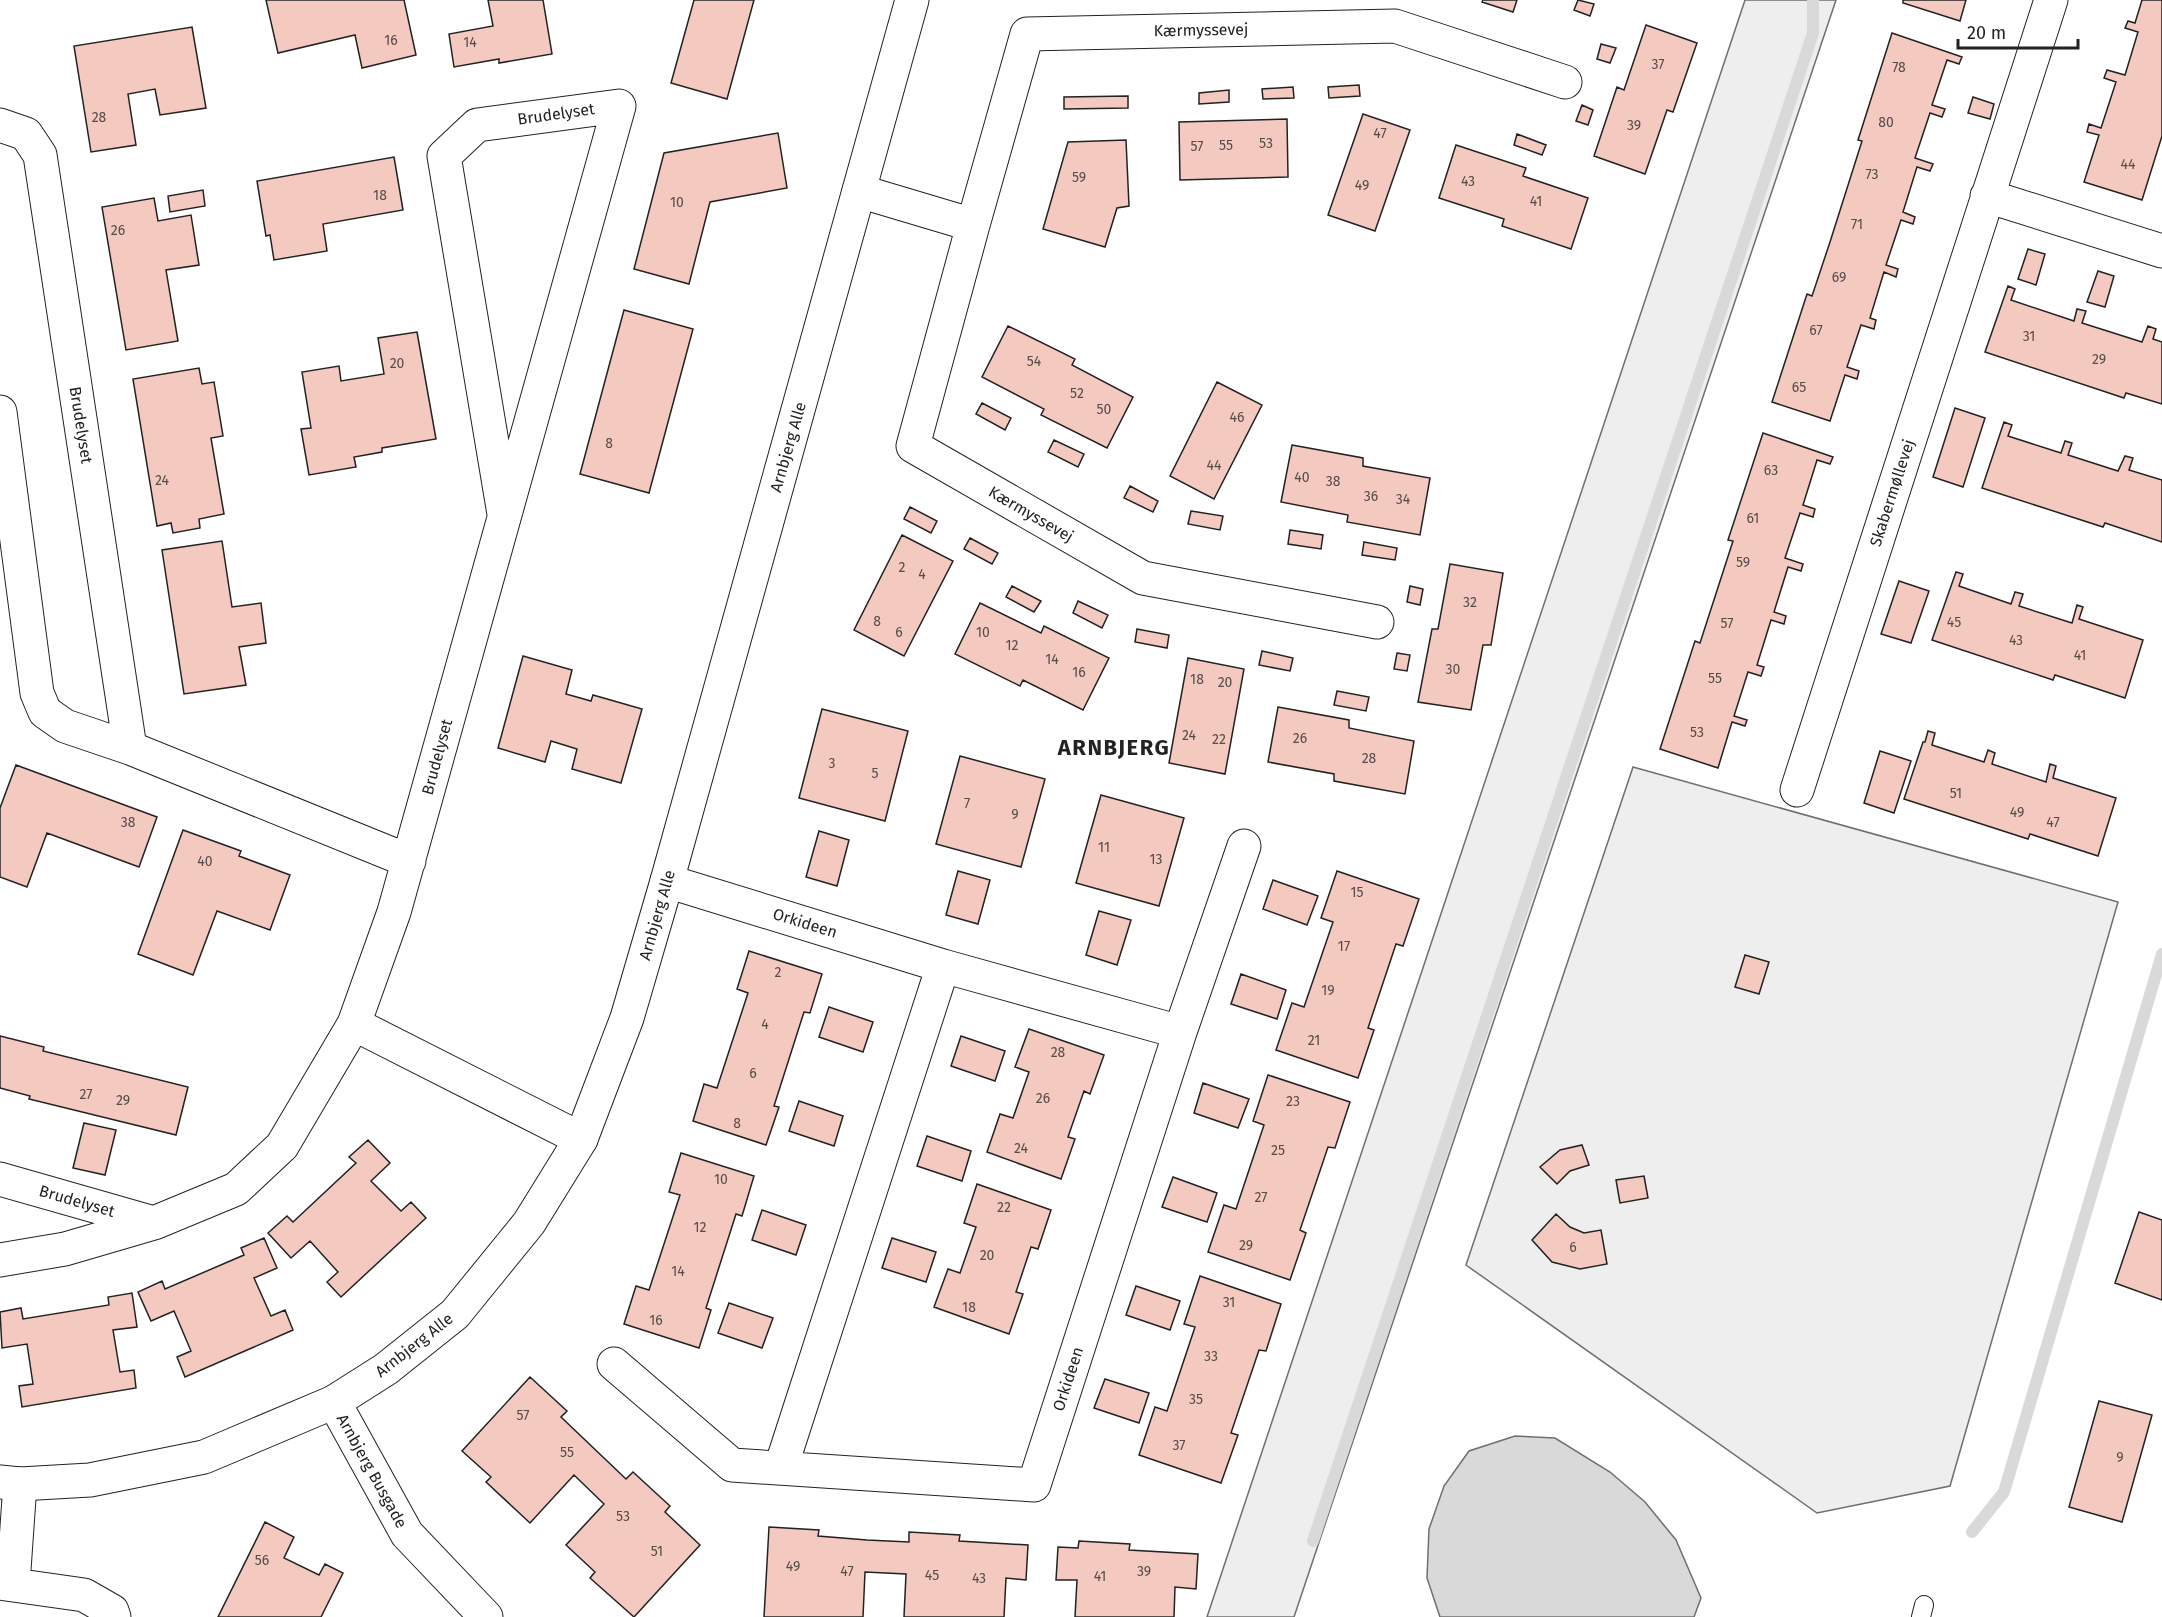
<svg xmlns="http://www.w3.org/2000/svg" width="2162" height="1617" font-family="'Fira Sans',sans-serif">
	<rect width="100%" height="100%" fill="#fff"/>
	<path fill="#eee" stroke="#6f6f6f" stroke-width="1.5" d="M 1745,0 L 1836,0 L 1294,1617 L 1207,1617 Z
		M 1633,767 L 2118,902 L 1950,1486 L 1817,1513 L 1466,1265 Z"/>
	<path fill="#d9d9d9" stroke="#6f6f6f" stroke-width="1.5" d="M 1515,1436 L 1555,1438 L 1610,1472 L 1645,1502 L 1676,1540 L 1701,1598 L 1694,1617 L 1440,1617 L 1427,1578 L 1429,1529 L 1444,1486 L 1469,1451 Z"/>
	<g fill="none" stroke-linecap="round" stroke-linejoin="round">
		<path stroke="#d9d9d9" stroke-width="12" d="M 1972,1532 L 2004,1492 L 2162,954
			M 1313,1541 L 1813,33 L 1813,0"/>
	</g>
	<path fill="#f3c9c0" stroke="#222" stroke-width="1.5" d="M 266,0 L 404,0 L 416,55 L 362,68 L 355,35 L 278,53 Z
		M 488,0 L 543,0 L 552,54 L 499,63 L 499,59 L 454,67 L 449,34 L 493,26 Z
		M 694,0 L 754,0 L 727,99 L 671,83 Z
		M 1483,0 L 1517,0 L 1513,12 L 1482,2 Z
		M 1578,0 L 1594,4 L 1590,16 L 1574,10 Z
		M 1903,0 L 1966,0 L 1960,21 L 1903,3 Z
		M 2142,0 L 2162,0 L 2162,136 L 2142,200 L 2084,182 L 2099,135 L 2087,132 L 2089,124 L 2101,128 L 2116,82 L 2104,78 L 2107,70 L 2125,75 L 2138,32 L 2125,28 L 2128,21 L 2135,23 Z
		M 1646,25 L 1697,43 L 1673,112 L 1667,110 L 1645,174 L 1594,156 L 1617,87 L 1624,90 Z
		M 192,27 L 206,108 L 160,115 L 155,89 L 128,94 L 136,145 L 91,152 L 74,46 Z
		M 1892,33 L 1962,57 L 1959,64 L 1947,60 L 1932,105 L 1945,109 L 1942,117 L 1930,113 L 1915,158 L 1933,164 L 1930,171 L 1917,167 L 1903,212 L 1915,217 L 1913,224 L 1901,220 L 1886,265 L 1898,269 L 1896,277 L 1884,272 L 1870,318 L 1876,320 L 1874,329 L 1861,325 L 1847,367 L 1859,371 L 1857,379 L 1845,375 L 1830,421 L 1772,402 L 1807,294 L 1812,296 L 1830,242 L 1862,141 L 1858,140 Z
		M 1601,44 L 1616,48 L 1610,63 L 1597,59 Z
		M 1359,85 L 1360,96 L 1329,98 L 1328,87 Z
		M 1293,87 L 1294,98 L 1263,99 L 1262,89 Z
		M 1229,90 L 1229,102 L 1199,104 L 1199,93 Z
		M 1128,96 L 1128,108 L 1064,109 L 1064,97 Z
		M 1973,97 L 1994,104 L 1990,119 L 1968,113 Z
		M 1582,105 L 1593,110 L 1588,125 L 1576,121 Z
		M 1363,114 L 1410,130 L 1375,231 L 1328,215 Z
		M 1287,119 L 1288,177 L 1180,180 L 1179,122 Z
		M 778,133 L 787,188 L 710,202 L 689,284 L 634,269 L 664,153 Z
		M 1517,134 L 1546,145 L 1542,155 L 1514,145 Z
		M 1126,140 L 1129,206 L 1117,208 L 1105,247 L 1043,229 L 1068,142 Z
		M 1456,145 L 1526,168 L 1523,176 L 1588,198 L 1571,249 L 1502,226 L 1504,219 L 1439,198 Z
		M 394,157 L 403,210 L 323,224 L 327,251 L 274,260 L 270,235 L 266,236 L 257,181 Z
		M 203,190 L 205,206 L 170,212 L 168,196 Z
		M 154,198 L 158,221 L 191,215 L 199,265 L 166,270 L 178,341 L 126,350 L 102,207 Z
		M 2028,249 L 2045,254 L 2036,285 L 2018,279 Z
		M 2098,271 L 2114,276 L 2105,307 L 2087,302 Z
		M 2008,286 L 2015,289 L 2011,300 L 2074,321 L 2077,309 L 2086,311 L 2082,323 L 2142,342 L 2148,326 L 2156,329 L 2153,339 L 2162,342 L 2162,404 L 2126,393 L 2124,398 L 1985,352 Z
		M 624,310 L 693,329 L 649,493 L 580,474 Z
		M 1008,326 L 1075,359 L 1072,365 L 1133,397 L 1107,448 L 1041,415 L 1044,409 L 982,377 Z
		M 417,332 L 436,439 L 382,448 L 382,452 L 354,457 L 356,467 L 309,475 L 301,429 L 311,428 L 302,372 L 339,366 L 341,381 L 384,374 L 378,338 Z
		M 199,368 L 202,384 L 214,382 L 223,436 L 211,438 L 224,514 L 199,519 L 200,528 L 173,533 L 171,523 L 157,526 L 133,379 Z
		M 1217,382 L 1262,405 L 1214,499 L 1170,476 Z
		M 982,403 L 1011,418 L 1005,430 L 976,414 Z
		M 1955,408 L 1985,418 L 1963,487 L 1933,477 Z
		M 2004,422 L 2012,425 L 2008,436 L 2061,453 L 2065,441 L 2072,443 L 2068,455 L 2118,471 L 2125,456 L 2133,458 L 2129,470 L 2162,480 L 2162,542 L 2105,523 L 2103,527 L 1982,488 Z
		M 1763,433 L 1833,457 L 1830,464 L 1817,460 L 1803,505 L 1815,509 L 1813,517 L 1800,513 L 1785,558 L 1803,564 L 1801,571 L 1788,567 L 1774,612 L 1786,616 L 1784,624 L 1771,620 L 1757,665 L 1764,667 L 1761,676 L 1748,672 L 1734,716 L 1747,720 L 1745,726 L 1732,722 L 1718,768 L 1660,749 L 1695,641 L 1700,643 L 1733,541 L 1728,540 Z
		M 1054,440 L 1084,454 L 1078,467 L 1048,452 Z
		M 1292,445 L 1363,458 L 1363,466 L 1430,478 L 1420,535 L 1347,522 L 1348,515 L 1281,502 Z
		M 1130,486 L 1158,501 L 1153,512 L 1124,498 Z
		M 910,507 L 937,521 L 931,533 L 904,519 Z
		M 1191,511 L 1223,516 L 1220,530 L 1188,524 Z
		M 1290,530 L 1323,535 L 1321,549 L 1288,544 Z
		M 902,535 L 953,561 L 904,656 L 854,630 Z
		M 970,538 L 998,553 L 992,564 L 964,549 Z
		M 222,541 L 232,607 L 261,603 L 266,643 L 239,647 L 246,685 L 184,694 L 162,550 Z
		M 1364,542 L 1397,548 L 1395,560 L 1362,555 Z
		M 1450,564 L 1503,573 L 1491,645 L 1483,645 L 1471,710 L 1418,702 L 1432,629 L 1438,629 Z
		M 1956,572 L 1963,574 L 1959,586 L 2011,604 L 2015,592 L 2023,594 L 2019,606 L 2072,623 L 2077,605 L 2083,607 L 2079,619 L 2143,640 L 2125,698 L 2055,675 L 2053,680 L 1932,640 Z
		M 1899,581 L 1929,591 L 1911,643 L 1881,634 Z
		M 1012,586 L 1041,601 L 1034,612 L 1006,597 Z
		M 1410,586 L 1423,589 L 1420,605 L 1407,602 Z
		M 1078,601 L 1108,615 L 1102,628 L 1073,613 Z
		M 980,603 L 1041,633 L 1044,626 L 1109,658 L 1083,710 L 1023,680 L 1020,686 L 955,654 Z
		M 1137,629 L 1169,635 L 1167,648 L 1135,642 Z
		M 1262,651 L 1293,658 L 1290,671 L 1259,665 Z
		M 1397,653 L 1410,655 L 1407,671 L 1394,669 Z
		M 523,656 L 572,670 L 566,694 L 591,701 L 593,695 L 642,709 L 621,783 L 572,769 L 577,749 L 551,741 L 545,762 L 498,748 Z
		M 1188,658 L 1244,669 L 1225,774 L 1169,763 Z
		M 1337,691 L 1369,697 L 1366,711 L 1334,705 Z
		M 1278,707 L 1349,720 L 1349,728 L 1414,741 L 1405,794 L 1334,781 L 1334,774 L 1268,762 Z
		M 822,709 L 908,731 L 885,821 L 799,798 Z
		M 1928,731 L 1935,733 L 1932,745 L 1984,762 L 1988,750 L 1995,753 L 1992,764 L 2046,782 L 2050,764 L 2056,766 L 2053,778 L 2116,798 L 2098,856 L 2030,834 L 2028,839 L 1904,799 L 1923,742 L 1925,742 Z
		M 1880,751 L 1911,761 L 1894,813 L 1864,803 Z
		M 960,756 L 1045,779 L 1021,867 L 936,844 Z
		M 16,765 L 157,817 L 139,867 L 47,833 L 27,887 L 0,877 L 0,808 Z
		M 1101,795 L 1184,818 L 1159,906 L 1076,883 Z
		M 183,830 L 241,851 L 239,856 L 290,875 L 270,930 L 217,911 L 193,975 L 138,954 Z
		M 819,831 L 849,840 L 837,886 L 806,877 Z
		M 958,871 L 990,880 L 978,924 L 946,915 Z
		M 1337,871 L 1419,899 L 1403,946 L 1396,944 L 1368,1028 L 1374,1030 L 1358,1078 L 1276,1050 L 1292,1003 L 1304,1007 L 1333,922 L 1321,918 Z
		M 1273,880 L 1318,896 L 1307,925 L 1263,909 Z
		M 1099,911 L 1131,920 L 1117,965 L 1086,955 Z
		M 749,951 L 822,974 L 810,1013 L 804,1012 L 774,1106 L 779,1107 L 766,1145 L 693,1121 L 704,1084 L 717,1088 L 748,993 L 737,989 Z
		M 1745,955 L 1769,962 L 1759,994 L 1735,987 Z
		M 1241,974 L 1286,990 L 1277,1019 L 1231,1004 Z
		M 829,1007 L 873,1022 L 863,1052 L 819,1037 Z
		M 1029,1029 L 1104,1055 L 1090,1094 L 1084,1091 L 1068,1137 L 1075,1139 L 1061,1179 L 987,1152 L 1000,1114 L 1013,1118 L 1029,1072 L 1015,1067 Z
		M 0,1036 L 44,1047 L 43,1051 L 188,1087 L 176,1135 L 29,1099 L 30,1096 L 0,1088 Z
		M 961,1036 L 1005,1051 L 995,1081 L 951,1066 Z
		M 1268,1075 L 1350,1102 L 1335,1148 L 1328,1147 L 1300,1230 L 1306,1233 L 1290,1280 L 1208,1252 L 1224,1205 L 1236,1209 L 1264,1125 L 1253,1121 Z
		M 1203,1083 L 1249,1099 L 1238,1128 L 1194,1113 Z
		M 799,1101 L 843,1116 L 834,1146 L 789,1131 Z
		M 84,1123 L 116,1130 L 105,1175 L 73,1168 Z
		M 927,1136 L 971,1151 L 962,1181 L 917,1166 Z
		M 368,1140 L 390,1163 L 371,1181 L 401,1211 L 411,1202 L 426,1218 L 341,1297 L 327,1282 L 338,1272 L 310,1241 L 291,1258 L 268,1233 L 287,1216 L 293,1222 L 356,1163 L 349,1157 Z
		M 1582,1145 L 1589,1165 L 1570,1171 L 1557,1184 L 1540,1167 L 1560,1150 Z
		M 681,1153 L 754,1176 L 742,1216 L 736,1214 L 706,1308 L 711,1310 L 699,1348 L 624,1324 L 636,1286 L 649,1290 L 680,1195 L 669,1192 Z
		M 1644,1176 L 1648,1198 L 1620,1203 L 1616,1180 Z
		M 1173,1177 L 1217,1193 L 1207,1222 L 1162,1207 Z
		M 977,1184 L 1051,1210 L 1038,1249 L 1031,1247 L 1016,1292 L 1023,1294 L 1009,1334 L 934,1307 L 948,1269 L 960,1273 L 976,1227 L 964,1223 Z
		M 762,1210 L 806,1225 L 796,1255 L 752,1240 Z
		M 2139,1212 L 2162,1220 L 2162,1300 L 2115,1283 Z
		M 1556,1214 L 1570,1227 L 1584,1233 L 1601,1230 L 1607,1264 L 1580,1269 L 1552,1262 L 1532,1240 Z
		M 264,1238 L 277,1268 L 254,1278 L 271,1316 L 285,1310 L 293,1330 L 185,1377 L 177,1357 L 191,1351 L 174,1311 L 151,1321 L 138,1292 L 162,1281 L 165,1289 L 244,1255 L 241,1248 Z
		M 892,1238 L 936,1252 L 926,1282 L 882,1268 Z
		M 1200,1276 L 1281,1304 L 1266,1351 L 1259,1350 L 1231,1433 L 1238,1435 L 1221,1483 L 1139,1455 L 1155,1407 L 1167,1411 L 1195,1327 L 1184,1324 Z
		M 1136,1286 L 1180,1301 L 1170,1330 L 1126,1315 Z
		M 132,1293 L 137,1327 L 113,1330 L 120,1372 L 134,1370 L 136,1388 L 22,1407 L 19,1386 L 33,1384 L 27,1344 L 2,1348 L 0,1312 L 21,1308 L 23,1319 L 109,1305 L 108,1297 Z
		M 729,1303 L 773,1318 L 762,1348 L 718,1333 Z
		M 530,1377 L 567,1411 L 561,1417 L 626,1479 L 633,1472 L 670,1506 L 665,1512 L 700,1545 L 634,1617 L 590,1578 L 595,1572 L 566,1545 L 604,1504 L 574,1475 L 530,1523 L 486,1482 L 491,1477 L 462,1451 Z
		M 1105,1379 L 1149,1393 L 1139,1423 L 1094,1408 Z
		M 2099,1401 L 2152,1415 L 2122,1522 L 2069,1507 Z
		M 265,1522 L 294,1537 L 284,1558 L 319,1575 L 325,1564 L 343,1573 L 321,1617 L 218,1617 Z
		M 769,1527 L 819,1530 L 818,1536 L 867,1540 L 909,1542 L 909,1532 L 960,1535 L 959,1541 L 1028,1545 L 1026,1580 L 1006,1578 L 1004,1617 L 904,1617 L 906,1574 L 865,1572 L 863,1617 L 764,1617 Z
		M 1079,1541 L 1130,1544 L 1129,1550 L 1198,1554 L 1196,1589 L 1175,1587 L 1174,1617 L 1075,1617 L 1077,1580 L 1056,1580 L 1058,1547 L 1078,1548 Z"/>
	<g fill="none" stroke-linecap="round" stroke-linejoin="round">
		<defs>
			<path id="service" d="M 1921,1617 L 1924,1605"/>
			<path id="minor" d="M 0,125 L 26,134 L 40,155 L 130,748
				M 859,191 L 973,225 L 1027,34 L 1395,26 L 1565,82
				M 1987,196 L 2162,251
				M 973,225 L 913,446 L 1143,578 L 1377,622
				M 0,412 L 37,693 L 45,712 L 65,726 L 130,748 L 409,861
				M 1797,790 L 2051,0
				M 354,1024 L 581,1139
				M 1180,1032 L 1244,846
				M 0,1179 L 154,1223
				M 0,1260 L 65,1249 L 154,1223 L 236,1189 L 282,1146 L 354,1024 L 394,912 L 619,106 L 477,125 L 444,156 L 504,514
				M 614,1364 L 732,1465 L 1034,1485 L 1180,1032 L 943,966 L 667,881
				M 334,1402 L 407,1534 L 486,1617
				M 781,1467 L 943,966
				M 0,1583 L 84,1595 L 112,1611 L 114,1617
				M 13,1584 L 20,1484"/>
			<path id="tertiary" d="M 0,1482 L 20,1484 L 90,1480 L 204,1457 L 334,1402 L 386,1369 L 455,1314 L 529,1223 L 581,1139 L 627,1018 L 667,881 L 912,0"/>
		</defs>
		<use href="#service" stroke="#222" stroke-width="20"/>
		<use href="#minor" stroke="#222" stroke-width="35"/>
		<use href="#tertiary" stroke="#222" stroke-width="35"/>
		<use href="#service" stroke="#fff" stroke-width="18"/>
		<use href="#minor" stroke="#fff" stroke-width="33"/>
		<use href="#tertiary" stroke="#fff" stroke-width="33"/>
	</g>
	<g text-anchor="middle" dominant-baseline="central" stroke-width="4.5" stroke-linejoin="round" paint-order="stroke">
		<g font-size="14" fill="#564c4a">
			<text x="391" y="40">16</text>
			<text x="470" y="42">14</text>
			<text x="1658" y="64">37</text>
			<text x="1899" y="67">78</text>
			<text x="99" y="117">28</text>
			<text x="1886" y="122">80</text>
			<text x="1634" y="125">39</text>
			<text x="1380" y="133">47</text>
			<text x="1266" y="143">53</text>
			<text x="1226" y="145">55</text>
			<text x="1197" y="146">57</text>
			<text x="2128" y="164">44</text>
			<text x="1872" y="174">73</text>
			<text x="1079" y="177">59</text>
			<text x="1468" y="181">43</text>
			<text x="1362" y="185">49</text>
			<text x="380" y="195">18</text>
			<text x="1536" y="201">41</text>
			<text x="677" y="202">10</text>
			<text x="1857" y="224">71</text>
			<text x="118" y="230">26</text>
			<text x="1839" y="277">69</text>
			<text x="1816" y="330">67</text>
			<text x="2029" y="336">31</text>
			<text x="2099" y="359">29</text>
			<text x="1034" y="361">54</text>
			<text x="397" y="363">20</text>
			<text x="1799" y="387">65</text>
			<text x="1077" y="393">52</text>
			<text x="1104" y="409">50</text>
			<text x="1237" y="417">46</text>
			<text x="609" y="443">8</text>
			<text x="1214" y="465">44</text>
			<text x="1771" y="470">63</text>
			<text x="1302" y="477">40</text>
			<text x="162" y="480">24</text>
			<text x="1333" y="481">38</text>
			<text x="1371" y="496">36</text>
			<text x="1403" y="499">34</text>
			<text x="1753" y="518">61</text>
			<text x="1743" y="562">59</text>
			<text x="902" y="567">2</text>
			<text x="922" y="574">4</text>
			<text x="1470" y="602">32</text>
			<text x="877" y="621">8</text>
			<text x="1954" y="622">45</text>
			<text x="1727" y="623">57</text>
			<text x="899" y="632">6</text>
			<text x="983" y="632">10</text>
			<text x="2016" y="640">43</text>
			<text x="1012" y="645">12</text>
			<text x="2080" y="655">41</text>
			<text x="1052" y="659">14</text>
			<text x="1453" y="669">30</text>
			<text x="1079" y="672">16</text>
			<text x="1715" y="678">55</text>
			<text x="1197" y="679">18</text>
			<text x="1225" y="682">20</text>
			<text x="1697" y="732">53</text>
			<text x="1189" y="735">24</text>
			<text x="1300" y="738">26</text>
			<text x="1219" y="739">22</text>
			<text x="1369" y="758">28</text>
			<text x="832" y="763">3</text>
			<text x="875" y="773">5</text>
			<text x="1956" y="793">51</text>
			<text x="967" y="803">7</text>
			<text x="2017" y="812">49</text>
			<text x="1015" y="814">9</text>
			<text x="128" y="822">38</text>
			<text x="2053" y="822">47</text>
			<text x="1104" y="847">11</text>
			<text x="1156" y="859">13</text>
			<text x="205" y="861">40</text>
			<text x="1357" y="892">15</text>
			<text x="1344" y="946">17</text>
			<text x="778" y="972">2</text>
			<text x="1328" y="990">19</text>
			<text x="765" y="1024">4</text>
			<text x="1314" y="1040">21</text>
			<text x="1058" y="1052">28</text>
			<text x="753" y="1073">6</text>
			<text x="86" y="1094">27</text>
			<text x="1043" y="1098">26</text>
			<text x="123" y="1100">29</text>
			<text x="1293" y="1101">23</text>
			<text x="737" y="1123">8</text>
			<text x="1021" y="1148">24</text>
			<text x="1278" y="1150">25</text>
			<text x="721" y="1179">10</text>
			<text x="1261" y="1197">27</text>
			<text x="1004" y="1207">22</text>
			<text x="700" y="1227">12</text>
			<text x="1246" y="1245">29</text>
			<text x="1573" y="1247">6</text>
			<text x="987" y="1255">20</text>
			<text x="678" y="1271">14</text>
			<text x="1229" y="1302">31</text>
			<text x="969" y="1307">18</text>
			<text x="656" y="1320">16</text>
			<text x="1211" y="1356">33</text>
			<text x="1196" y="1399">35</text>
			<text x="523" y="1415">57</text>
			<text x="1179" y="1445">37</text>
			<text x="567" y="1452">55</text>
			<text x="2120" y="1457">9</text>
			<text x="623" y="1516">53</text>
			<text x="657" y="1551">51</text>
			<text x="262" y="1560">56</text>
			<text x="793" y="1566">49</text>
			<text x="847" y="1571">47</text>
			<text x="1144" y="1571">39</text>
			<text x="932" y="1575">45</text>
			<text x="1100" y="1576">41</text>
			<text x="979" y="1578">43</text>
		</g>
		<g font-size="16" fill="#222" stroke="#fff">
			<text transform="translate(1201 30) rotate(-1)">Kærmyssevej</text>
			<text transform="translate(556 114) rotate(-8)">Brudelyset</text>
			<text transform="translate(81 425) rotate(81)">Brudelyset</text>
			<text transform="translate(788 447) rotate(-74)">Arnbjerg Alle</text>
			<text transform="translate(1892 493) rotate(-72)">Skabermøllevej</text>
			<text transform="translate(1031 514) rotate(30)">Kærmyssevej</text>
			<text transform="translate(437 757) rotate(-75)">Brudelyset</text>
			<text transform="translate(657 915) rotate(-74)">Arnbjerg Alle</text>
			<text transform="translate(805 923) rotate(17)">Orkideen</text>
			<text transform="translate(77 1201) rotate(16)">Brudelyset</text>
			<text transform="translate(414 1345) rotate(-38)">Arnbjerg Alle</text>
			<text transform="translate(1068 1379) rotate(-72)">Orkideen</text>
			<text transform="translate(372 1471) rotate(61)">Arnbjerg Busgade</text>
		</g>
		<g font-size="22" font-weight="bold" letter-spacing="1.5" fill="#222" stroke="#fff">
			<text x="1114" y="747">ARNBJERG</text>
		</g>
	</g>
	<path d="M1958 39v9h120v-9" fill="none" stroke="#222222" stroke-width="3"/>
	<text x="1967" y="39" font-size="18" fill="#222222" stroke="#ffffff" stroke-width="4.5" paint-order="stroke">20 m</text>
</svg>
